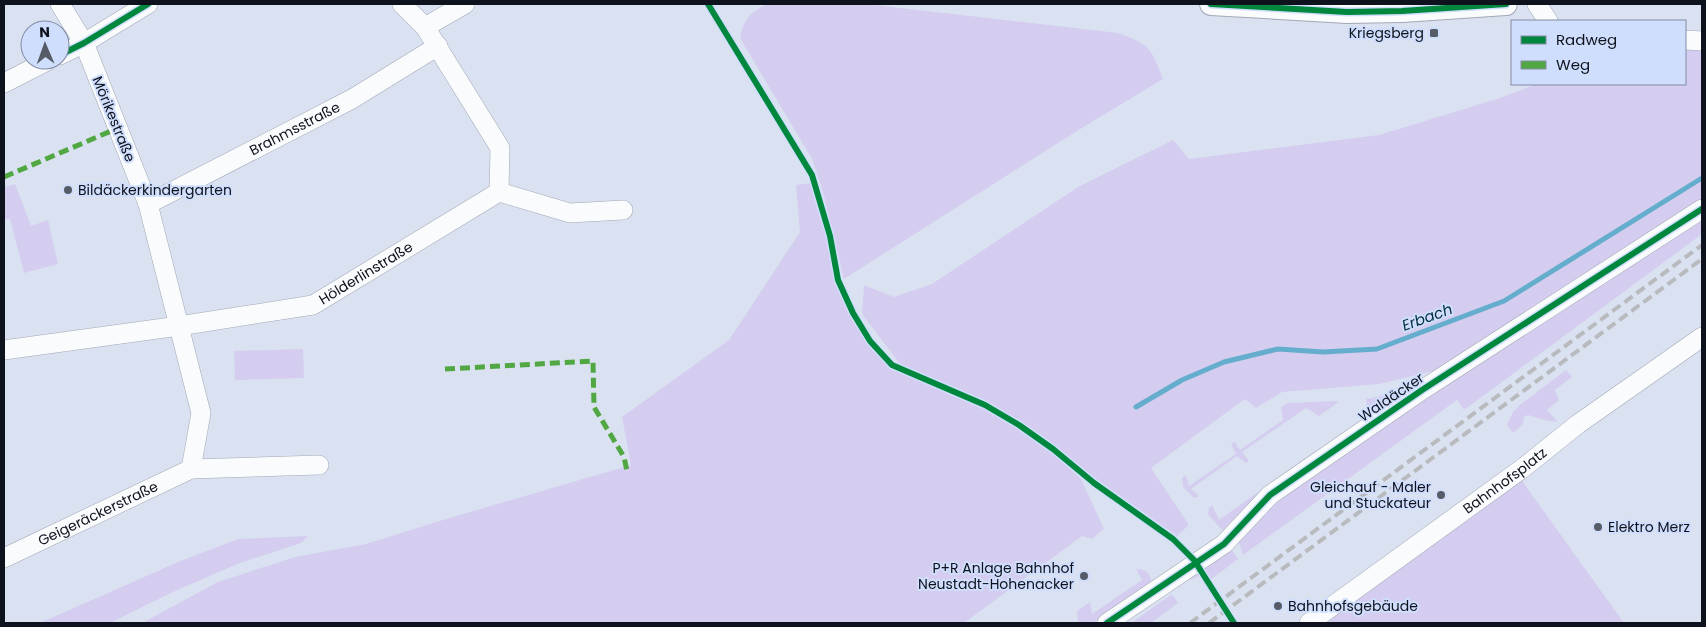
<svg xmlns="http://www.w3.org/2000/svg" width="1706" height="627" font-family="Poppins,sans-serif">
	<rect width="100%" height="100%" fill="#dae2f2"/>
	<path fill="#d4cdef" d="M 767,4 L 866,4 L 1118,33 C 1150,44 1151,48 1163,79 L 1077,131 L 844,279 L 822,188 L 812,159 L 740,38 C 744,18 750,13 767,4 Z
		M 1685,48 L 1702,49 L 1702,205 L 1442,369 L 1379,384 L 1282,392 L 1256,408 L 1245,399 L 1151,468 L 1189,525 L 1177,536 L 1088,473 L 1054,444 L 1022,422 L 968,393 L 900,364 L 862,314 L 864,285 L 894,297 L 932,284 L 1078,187 L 1173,140 L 1189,159 L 1379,135 L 1500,98 L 1536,84 L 1685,84 Z
		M 811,183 L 827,236 L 835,280 L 850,314 L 867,342 L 890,366 L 984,409 L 1017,428 L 1051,451 L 1081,479 L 1104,529 L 1092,539 L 1082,536 L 964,623 L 142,623 L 218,582 L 295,557 L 366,544 L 446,519 L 631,465 L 622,417 L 729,340 L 800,232 L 796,185 Z
		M 15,184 L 31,226 L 48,220 L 58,264 L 24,273 L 10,219 L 4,219 L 4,187 Z
		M 1702,213 L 1702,234 L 1464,410 L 1457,400 L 1243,555 L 1237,537 C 1269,507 1304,482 1340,456 Z
		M 303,349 L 304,378 L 235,380 L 234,351 Z
		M 1566,370 L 1572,377 L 1555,390 L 1559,400 L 1547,410 L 1558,422 L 1544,420 L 1528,415 L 1524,417 L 1523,424 L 1513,433 L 1507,425 L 1513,412 L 1521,404 Z
		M 1399,392 L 1402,394 L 1229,529 L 1222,530 L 1208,514 L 1209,508 L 1212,505 L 1219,520 L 1304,459 L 1368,417 L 1366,399 Z
		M 1336,401 L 1339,402 L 1319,416 L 1306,408 L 1242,452 L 1249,461 L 1246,463 L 1237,456 L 1191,489 L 1199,496 L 1194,498 L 1183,487 L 1182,478 L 1186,475 L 1189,486 L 1236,454 L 1231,444 L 1235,442 L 1240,450 L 1283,420 L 1281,407 L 1288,403 Z
		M 1520,478 L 1624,623 L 1328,623 L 1336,615 Z
		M 308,536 L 301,543 L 240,563 L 175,591 L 110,623 L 40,623 L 178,562 L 238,539 Z
		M 1229,546 L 1238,559 L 1210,580 L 1206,573 L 1180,584 Z
		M 1136,569 C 1145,569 1152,574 1151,584 L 1093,623 L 1078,623 L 1077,611 L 1090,602 L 1092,614 L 1142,580 Z
		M 1172,594 L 1178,603 L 1151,623 L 1131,623 Z"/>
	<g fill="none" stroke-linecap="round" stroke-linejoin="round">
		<path stroke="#64adcc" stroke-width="5" d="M 1136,407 L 1182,380 L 1224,362 L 1278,349 L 1323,352 L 1377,349 L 1504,301 L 1702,178"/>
		<defs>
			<g id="minor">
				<path d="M 402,4 L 425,27 L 500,148 L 499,192"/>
				<path d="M 1537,4 L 1548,21"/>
				<path d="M 425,27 L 465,4"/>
				<path d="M 1685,40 L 1702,41"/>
				<path d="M 60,55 L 84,43 L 148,4"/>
				<path d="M 4,83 L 49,60"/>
				<path id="s1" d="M 148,204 L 352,99 L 438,46"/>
				<path id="s2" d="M 4,350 L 179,326 L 313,305 L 499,192 L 570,213 L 623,210"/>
				<path d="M 191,469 L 319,465"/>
				<path id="s3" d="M 4,558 L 191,469 L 201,413 L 148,204 L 84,43 L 60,4"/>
				<path d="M 1107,623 L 1224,544 L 1270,495 L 1422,390 L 1702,209"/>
				<path id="s4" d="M 1309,623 L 1523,468 L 1578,424 L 1702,337"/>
			</g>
			<path id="tertiary" d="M 1211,4 L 1347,12 L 1402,11 L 1506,4"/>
		</defs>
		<use href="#minor" stroke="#a2a8b4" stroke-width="20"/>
		<use href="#tertiary" stroke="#a2a8b4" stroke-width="24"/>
		<use href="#minor" stroke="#f9fbfd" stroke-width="19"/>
		<use href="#tertiary" stroke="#f9fbfd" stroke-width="22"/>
		<path stroke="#b8babd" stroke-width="4" stroke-dasharray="10 5" stroke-linecap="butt" d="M 1190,623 L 1702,245
			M 1209,623 L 1702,259"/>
		<path stroke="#51a843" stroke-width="5" stroke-dasharray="10 5" stroke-linecap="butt" d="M 4,177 L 118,128
			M 445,369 L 593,361 L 594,407 L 624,457 L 627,471"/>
		<defs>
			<path id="cycleway" d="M 708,4 L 812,175 L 830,236 L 838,280 L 853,313 L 870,341 L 892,365 L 985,405 L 1019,425 L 1053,449 L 1094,483 L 1173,539 L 1194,560 L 1234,623
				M 1211,4 L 1347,12 L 1402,11 L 1506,4
				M 60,55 L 84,43 L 148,4
				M 1107,623 L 1224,544 L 1270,495 L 1422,390 L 1702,209"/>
		</defs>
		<use href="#cycleway" stroke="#d0defd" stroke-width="9"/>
		<use href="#cycleway" stroke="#00873e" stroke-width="6"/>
	</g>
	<g fill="#555b67" stroke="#d0defd" stroke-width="2">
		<rect x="1429" y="28" width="10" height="10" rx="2.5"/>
		<circle cx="68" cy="190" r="5"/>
		<circle cx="1441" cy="495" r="5"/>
		<circle cx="1598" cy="527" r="5"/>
		<circle cx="1084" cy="576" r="5"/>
		<circle cx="1278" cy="606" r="5"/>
	</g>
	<g text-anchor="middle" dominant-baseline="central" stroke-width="4" stroke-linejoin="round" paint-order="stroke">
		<g font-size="14" fill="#0e121c" stroke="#d0defd" text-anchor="end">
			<text x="1424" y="33">Kriegsberg</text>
			<text x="78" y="190" text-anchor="start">Bildäckerkindergarten</text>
			<text x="1431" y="487">Gleichauf - Maler<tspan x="1431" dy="16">und Stuckateur</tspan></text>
			<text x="1608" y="527" text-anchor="start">Elektro Merz</text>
			<text x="1074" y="568">P+R Anlage Bahnhof<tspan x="1074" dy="16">Neustadt-Hohenacker</tspan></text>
			<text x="1288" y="606" text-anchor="start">Bahnhofsgebäude</text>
		</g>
		<g font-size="14" fill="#0e121c" stroke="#d0defd">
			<text transform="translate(114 119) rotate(68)">Mörikestraße</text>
			<text stroke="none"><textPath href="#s1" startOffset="165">Brahmsstraße</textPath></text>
			<text stroke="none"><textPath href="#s2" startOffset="374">Hölderlinstraße</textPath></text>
			<text transform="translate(1391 397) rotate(-34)">Waldäcker</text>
			<text stroke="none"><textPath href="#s4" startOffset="242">Bahnhofsplatz</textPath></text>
			<text stroke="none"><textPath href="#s3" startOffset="104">Geigeräckerstraße</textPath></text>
		</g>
		<g font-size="15" font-style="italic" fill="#002e3e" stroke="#d0defd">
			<text transform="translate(1427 317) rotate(-20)">Erbach</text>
		</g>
	</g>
	<rect width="1706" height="627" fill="none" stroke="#0e121c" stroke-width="10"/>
	<rect x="1511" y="20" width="175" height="65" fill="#d0defd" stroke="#828ca3"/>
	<rect x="1521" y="36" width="25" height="8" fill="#00873e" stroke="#828ca3"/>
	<text x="1556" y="45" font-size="15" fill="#0e121c">Radweg</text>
	<rect x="1521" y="61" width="25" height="8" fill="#51a843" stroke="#828ca3"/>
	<text x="1556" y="70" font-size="15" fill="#0e121c">Weg</text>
	<g transform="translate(45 45) rotate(358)"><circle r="24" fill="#d0defd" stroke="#828ca3"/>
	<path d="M0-4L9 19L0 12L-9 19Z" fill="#555b67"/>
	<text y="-8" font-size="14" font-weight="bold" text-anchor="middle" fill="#0e121c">N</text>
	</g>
</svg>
